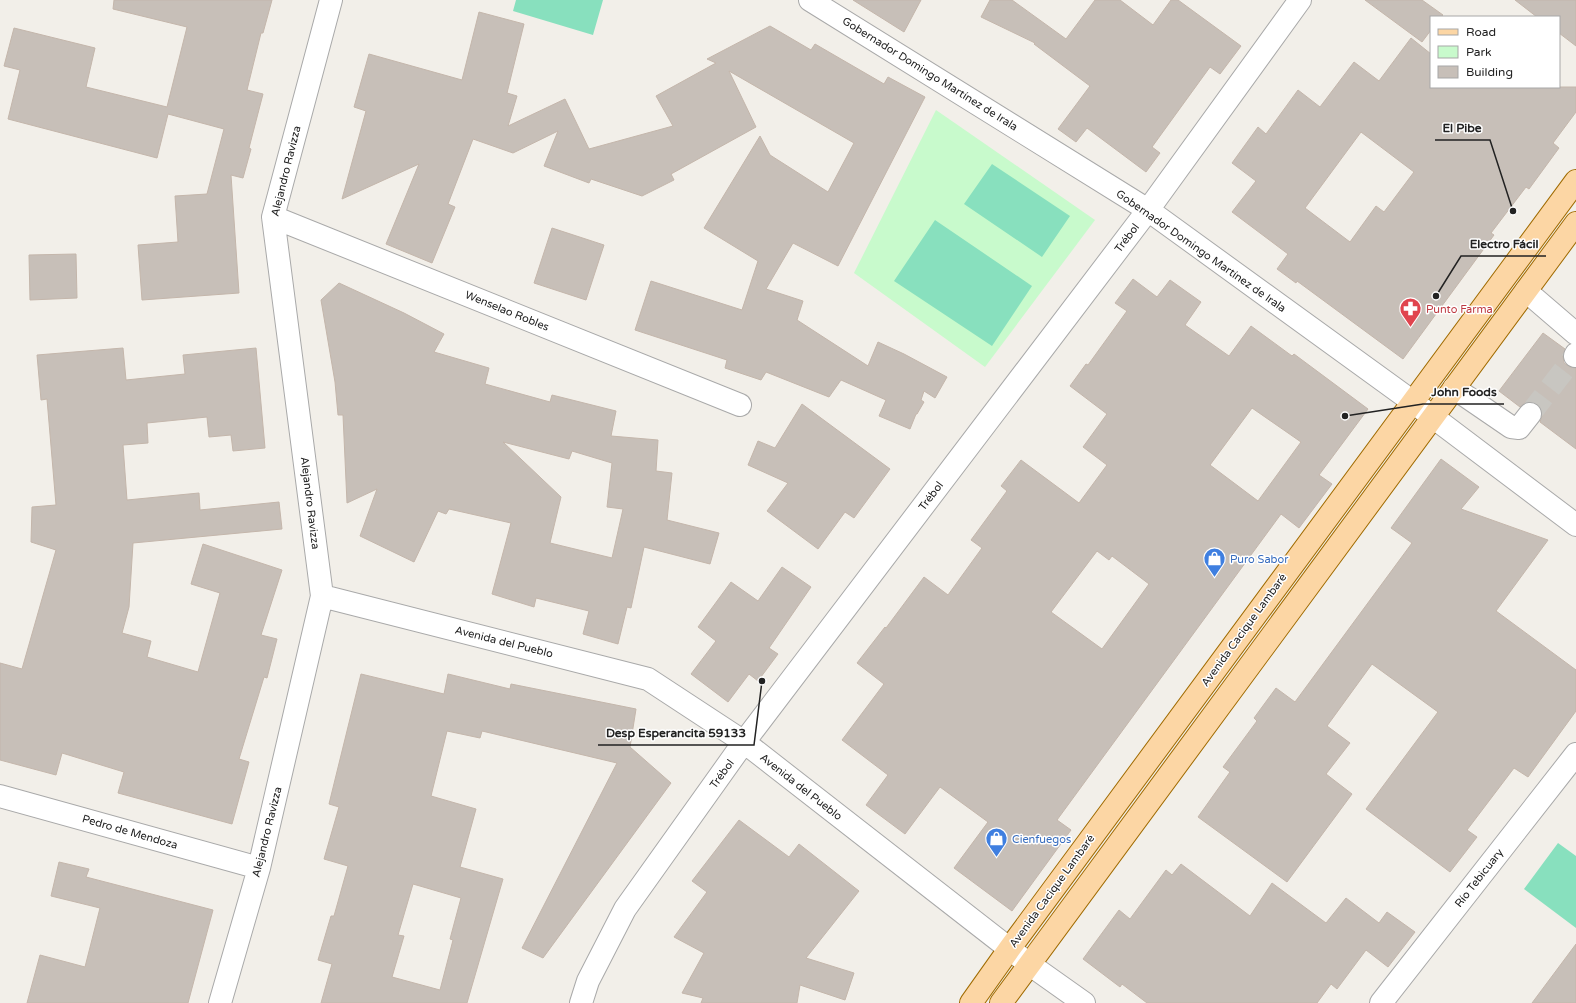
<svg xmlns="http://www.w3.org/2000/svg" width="1576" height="1003" font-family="'Varela Round',sans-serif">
	<rect width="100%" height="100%" fill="#f2efe9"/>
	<path fill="#c8facc" d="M 936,110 L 1095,220 L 985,367 L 854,273 Z"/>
	<path fill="#88e0be" d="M 516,0 L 603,0 L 593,35 L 513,11 Z
		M 992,164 L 1070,216 L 1042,257 L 964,204 Z
		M 935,220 L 1032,286 L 992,346 L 894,281 Z
		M 1558,843 L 1576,856 L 1576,928 L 1524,889 Z"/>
	<path fill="#c7bfb8" stroke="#c4b6ab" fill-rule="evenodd" d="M 114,0 L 272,0 L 263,33 L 261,33 L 247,90 L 263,94 L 249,148 L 251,149 L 243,178 L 231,175 L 239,293 L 142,300 L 138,245 L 178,242 L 175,196 L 207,194 L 224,129 L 168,114 L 157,158 L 8,119 L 20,70 L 4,66 L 14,28 L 95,48 L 86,87 L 167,107 L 187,27 L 113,9 Z
		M 853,0 L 921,0 L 904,32 Z
		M 990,0 L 1012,0 L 1066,39 L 1095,0 L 1120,0 L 1153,25 L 1171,0 L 1178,0 L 1241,46 L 1220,74 L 1210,67 L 1152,147 L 1160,153 L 1146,172 L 1087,128 L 1076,142 L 1058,129 L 1090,86 L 1034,44 L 1035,43 L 981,17 Z
		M 1365,0 L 1422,0 L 1443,15 L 1441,17 L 1431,17 L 1431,30 L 1422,42 Z
		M 1515,0 L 1576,0 L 1576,46 L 1559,33 L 1559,17 L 1537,17 Z
		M 479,12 L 524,24 L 507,93 L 517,96 L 508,126 L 565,99 L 589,149 L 673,126 L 656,96 L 716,63 L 707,59 L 770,26 L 811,50 L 815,44 L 884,84 L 888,77 L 925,97 L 838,266 L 793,243 L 766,289 L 803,301 L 797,320 L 868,366 L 878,342 L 904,354 L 947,377 L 935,398 L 924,391 L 921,400 L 924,402 L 917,414 L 916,414 L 910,429 L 879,416 L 886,400 L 841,380 L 829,397 L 766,372 L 761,380 L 725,368 L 727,360 L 635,330 L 651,281 L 742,310 L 758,261 L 704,228 L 760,136 L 770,155 L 828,192 L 854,143 L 729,71 L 756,127 L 671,174 L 674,180 L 642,196 L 591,179 L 589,183 L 544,166 L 558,131 L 513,153 L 473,139 L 448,204 L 455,207 L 432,263 L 386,244 L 419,164 L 342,199 L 366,111 L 354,107 L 369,54 L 462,80 Z
		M 1411,38 L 1431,54 L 1431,87 L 1576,87 L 1576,112 L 1553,143 L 1559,148 L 1529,189 L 1526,187 L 1491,233 L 1494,235 L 1403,359 L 1297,281 L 1296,283 L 1277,269 L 1288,254 L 1232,212 L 1256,181 L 1232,163 L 1258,127 L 1266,134 L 1298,90 L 1320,107 L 1354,62 L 1379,81 ZM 1361,132 L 1414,172 L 1384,212 L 1376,206 L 1350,242 L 1305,208 Z
		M 552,228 L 604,245 L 586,300 L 534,283 Z
		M 76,254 L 77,298 L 30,300 L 29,255 Z
		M 1133,279 L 1157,297 L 1170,280 L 1201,302 L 1185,325 L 1229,356 L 1251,326 L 1292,356 L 1294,354 L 1368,409 L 1319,475 L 1332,484 L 1299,528 L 1281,514 L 1057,820 L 1071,830 L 1012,911 L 954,868 L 988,822 L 940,787 L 905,834 L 866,805 L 888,775 L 842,740 L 884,684 L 857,663 L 885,627 L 886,628 L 924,577 L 948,595 L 982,548 L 971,540 L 1007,491 L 1001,486 L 1021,460 L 1079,503 L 1107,465 L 1083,447 L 1107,414 L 1070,386 L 1086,364 L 1088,365 L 1127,311 L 1115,303 ZM 1252,408 L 1301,442 L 1258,501 L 1210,465 ZM 1097,551 L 1109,560 L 1112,556 L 1149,584 L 1102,649 L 1051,612 Z
		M 339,283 L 404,313 L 444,334 L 434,352 L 489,368 L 485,384 L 550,402 L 552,395 L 616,411 L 611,436 L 658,440 L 656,471 L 672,473 L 667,520 L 719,533 L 710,564 L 644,547 L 631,608 L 627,607 L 618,644 L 583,634 L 589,611 L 536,598 L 534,607 L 492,594 L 511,523 L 449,509 L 446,514 L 438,511 L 414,562 L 360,536 L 377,489 L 347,503 L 343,415 L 338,415 L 335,382 L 321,300 ZM 503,442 L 569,459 L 572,451 L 612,463 L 607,507 L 623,509 L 612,558 L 550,543 L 561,497 Z
		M 1543,333 L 1565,349 L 1563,356 L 1564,363 L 1570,367 L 1576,368 L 1576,449 L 1540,422 L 1542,416 L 1542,410 L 1537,404 L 1532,402 L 1526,402 L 1520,407 L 1499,391 Z
		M 123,348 L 126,380 L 185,374 L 183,355 L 256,348 L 265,448 L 233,451 L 231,435 L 209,437 L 207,417 L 147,423 L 148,443 L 123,445 L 127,500 L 199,493 L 200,510 L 279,502 L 282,529 L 133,543 L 129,607 L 122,633 L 151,641 L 147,657 L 198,672 L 220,593 L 191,584 L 203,544 L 282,570 L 261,635 L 277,639 L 267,678 L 264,677 L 239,759 L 249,762 L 232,824 L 118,793 L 124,772 L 62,753 L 56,775 L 0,760 L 0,663 L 22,669 L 56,550 L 31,542 L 32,507 L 56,505 L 47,399 L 41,400 L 37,355 Z
		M 802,404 L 890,469 L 854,518 L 845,512 L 818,549 L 767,511 L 788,483 L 748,465 L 758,441 L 775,448 Z
		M 1441,459 L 1479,487 L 1461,509 L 1548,540 L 1496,611 L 1576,670 L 1576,711 L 1528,777 L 1514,768 L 1467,830 L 1477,837 L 1450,872 L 1366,809 L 1438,712 L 1372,664 L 1327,726 L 1350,743 L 1326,774 L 1352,794 L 1287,882 L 1198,817 L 1230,772 L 1223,767 L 1257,721 L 1254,718 L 1276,688 L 1295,702 L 1412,543 L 1391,528 Z
		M 782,567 L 811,587 L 769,648 L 778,654 L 758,681 L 749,674 L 728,702 L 691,674 L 716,641 L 698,627 L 731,582 L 758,601 Z
		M 361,674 L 444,694 L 448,674 L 510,689 L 511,684 L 636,709 L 630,747 L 671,783 L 543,958 L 522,948 L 617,763 L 482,731 L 480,738 L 447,731 L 431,796 L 476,809 L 460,867 L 503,879 L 467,1003 L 321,1003 L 332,964 L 318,960 L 331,916 L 334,916 L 348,866 L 324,859 L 339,807 L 329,804 ZM 413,884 L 461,898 L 450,939 L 453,940 L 440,990 L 392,977 L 404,936 L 398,935 Z
		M 739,820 L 789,857 L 799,844 L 859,891 L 806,958 L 854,973 L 845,1000 L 800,985 L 797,1003 L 701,1003 L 703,998 L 682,993 L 704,953 L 674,937 L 707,892 L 692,881 Z
		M 59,862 L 89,869 L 86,877 L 213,910 L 188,1003 L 27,1003 L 40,955 L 85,967 L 100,908 L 51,896 Z
		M 1181,864 L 1250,916 L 1272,883 L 1326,923 L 1346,898 L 1379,923 L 1387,912 L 1415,932 L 1388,967 L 1366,950 L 1337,989 L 1331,984 L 1317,1003 L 1147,1003 L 1122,984 L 1120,987 L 1083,959 L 1119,910 L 1130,919 L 1166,870 L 1172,875 Z
		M 1576,944 L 1576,1003 L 1532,1003 Z"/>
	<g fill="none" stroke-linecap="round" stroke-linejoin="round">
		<path stroke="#c8c6c1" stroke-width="22" stroke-dasharray="22 11" stroke-linecap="butt" d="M 1530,414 L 1575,356"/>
		<defs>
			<path id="minor" d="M 810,0 L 1148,210 L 1413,402 L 1576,525
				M 273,217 L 740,405
				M 1526,291 L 1576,334
				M 1575,356 L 1576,354
				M 1454,388 L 1511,427 L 1519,428 L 1530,414
				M 322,596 L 648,679 L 744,742 L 1029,964 L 1084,1003
				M 0,796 L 259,868
				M 220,1003 L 259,868 L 322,596 L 273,217 L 331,0
				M 581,1003 L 588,981 L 625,909 L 744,742 L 1148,210 L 1300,0
				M 1381,1003 L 1576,754"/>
			<path id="major" d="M 971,1003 L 1010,948 L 1576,181
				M 1001,1003 L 1576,223"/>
		</defs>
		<use href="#minor" stroke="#a9a9a9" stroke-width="24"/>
		<use href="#major" stroke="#a06b00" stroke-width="24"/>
		<use href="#minor" stroke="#fff" stroke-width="22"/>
		<use href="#major" stroke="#fcd6a4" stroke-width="22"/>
	</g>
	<defs>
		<symbol id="pharmacy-pin" viewBox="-11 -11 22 30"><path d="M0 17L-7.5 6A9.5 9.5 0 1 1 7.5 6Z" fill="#e0444e" stroke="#fff"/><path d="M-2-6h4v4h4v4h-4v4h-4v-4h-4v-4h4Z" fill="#fff"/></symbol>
		<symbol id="shop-pin" viewBox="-11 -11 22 30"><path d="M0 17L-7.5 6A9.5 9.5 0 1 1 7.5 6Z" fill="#3f7fe0" stroke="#fff"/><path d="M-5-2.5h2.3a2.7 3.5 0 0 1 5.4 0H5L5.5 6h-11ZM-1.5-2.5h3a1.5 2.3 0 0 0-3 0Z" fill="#fff"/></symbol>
	</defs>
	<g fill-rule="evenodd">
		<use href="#pharmacy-pin" x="1398" y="296" width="25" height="34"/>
		<use href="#shop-pin" x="1202" y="546" width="25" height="34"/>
		<use href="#shop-pin" x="984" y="826" width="25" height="34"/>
	</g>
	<g text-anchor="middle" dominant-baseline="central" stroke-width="3" stroke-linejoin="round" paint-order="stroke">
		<g font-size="11" fill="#222" stroke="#fff">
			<text transform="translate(930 74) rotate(32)">Gobernador Domingo Martínez de Irala</text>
			<text transform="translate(286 171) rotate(-76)">Alejandro Ravizza</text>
			<text transform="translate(1127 238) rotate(-53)">Trébol</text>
			<text transform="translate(1201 251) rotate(35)">Gobernador Domingo Martínez de Irala</text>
			<text transform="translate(507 311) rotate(22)">Wenselao Robles</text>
			<text transform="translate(931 496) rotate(-53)">Trébol</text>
			<text transform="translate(310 503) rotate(83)">Alejandro Ravizza</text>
			<text transform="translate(1244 630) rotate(-54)">Avenida Cacique Lambaré</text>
			<text transform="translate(504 642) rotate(14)">Avenida del Pueblo</text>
			<text transform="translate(722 774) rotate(-54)">Trébol</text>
			<text transform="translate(801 787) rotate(38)">Avenida del Pueblo</text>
			<text transform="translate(130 832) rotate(16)">Pedro de Mendoza</text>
			<text transform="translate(267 832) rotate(-76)">Alejandro Ravizza</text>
			<text transform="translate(1479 878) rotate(-52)">Río Tebicuary</text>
			<text transform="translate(1052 891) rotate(-54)">Avenida Cacique Lambaré</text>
		</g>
		<g font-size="11" fill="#be3a42" stroke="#fff" text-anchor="start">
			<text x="1426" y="309">Punto Farma</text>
		</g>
		<g font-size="11" fill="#366cbe" stroke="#fff" text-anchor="start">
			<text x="1230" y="559">Puro Sabor</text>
			<text x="1012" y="839">Cienfuegos</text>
		</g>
	</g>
	<path fill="none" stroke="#222" stroke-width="1.5" d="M1513 211L1490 140H1435M1436 296L1461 256H1546M1345 416L1423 404H1504M762 681L754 745H598"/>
	<g fill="#222" stroke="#fff" stroke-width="1.5">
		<circle cx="1513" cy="211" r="4"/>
		<circle cx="1436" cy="296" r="4"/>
		<circle cx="1345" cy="416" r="4"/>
		<circle cx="762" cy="681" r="4"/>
	</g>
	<g font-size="12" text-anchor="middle" font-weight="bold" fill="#222" stroke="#fff" stroke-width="3" stroke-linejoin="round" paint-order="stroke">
		<text x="1462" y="132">El Pibe</text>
		<text x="1504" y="248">Electro Fácil</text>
		<text x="1464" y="396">John Foods</text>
		<text x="676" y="737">Desp Esperancita 59133</text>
	</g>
	<rect x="1430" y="16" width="130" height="72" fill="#ffffff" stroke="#a7a7a7"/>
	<rect x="1438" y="29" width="20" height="6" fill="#fcd6a4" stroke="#a7a7a7"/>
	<text x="1466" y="36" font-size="12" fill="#222222">Road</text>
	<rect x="1438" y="46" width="20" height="12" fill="#c8facc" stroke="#a7a7a7"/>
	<text x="1466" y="56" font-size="12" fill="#222222">Park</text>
	<rect x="1438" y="66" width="20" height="12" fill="#c7bfb8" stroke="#a7a7a7"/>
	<text x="1466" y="76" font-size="12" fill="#222222">Building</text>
</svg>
